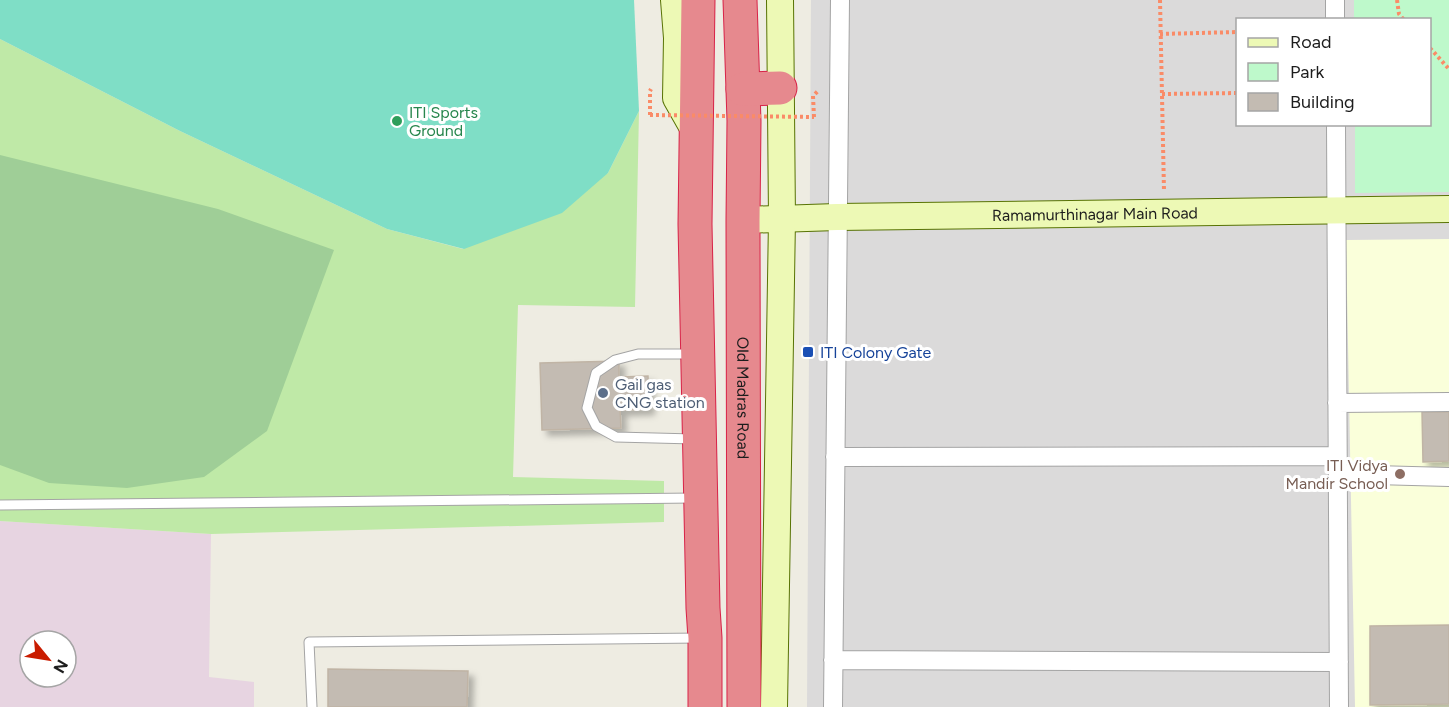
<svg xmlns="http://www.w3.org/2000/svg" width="1449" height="707" font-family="Figtree,sans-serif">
	<defs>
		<filter id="shadow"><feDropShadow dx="5.5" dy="5.5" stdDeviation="3" flood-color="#0004"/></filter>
	</defs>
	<rect width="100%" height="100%" fill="#eeece2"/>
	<path fill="#dbdada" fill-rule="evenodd" d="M 811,0 L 1449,0 L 1449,707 L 807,707 ZM 1238,20 L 1430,20 L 1430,124 L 1238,124 Z"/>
	<path fill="#e7d4e1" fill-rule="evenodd" d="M 0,521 L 211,534 L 209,677 L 254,682 L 254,707 L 0,707 ZM 30,641 L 66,641 L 66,677 L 30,677 Z"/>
	<path fill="#faffda" d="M 1449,239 L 1449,707 L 1355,707 L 1346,240 Z"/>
	<path fill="#bfe9a7" d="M 0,39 L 180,131 L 387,229 L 463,249 L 608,173 L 639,111 L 635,307 L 518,305 L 513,477 L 664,481 L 664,522 L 211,534 L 0,521 Z"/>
	<path fill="#9fce97" d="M 0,155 L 218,209 L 334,250 L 267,431 L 204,477 L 127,488 L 49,483 L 0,465 Z"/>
	<path fill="#bef9cb" d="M 1354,0 L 1449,0 L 1449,192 L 1355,193 L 1355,125 L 1430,124 L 1430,20 L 1354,19 Z"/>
	<path fill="#7fdec6" d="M 0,0 L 634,0 L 639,111 L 608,173 L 562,213 L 464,249 L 387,229 L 180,131 L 0,39 Z"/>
	<path fill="#c3bbb2" stroke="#c0b4a5" stroke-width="1.5" filter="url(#shadow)" d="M 619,361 L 619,377 L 648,376 L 649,409 L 620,410 L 621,428 L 542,430 L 540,363 Z
		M 1422,412 L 1449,412 L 1449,461 L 1423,462 Z
		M 1449,625 L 1449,704 L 1370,705 L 1370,626 Z
		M 328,669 L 468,671 L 467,707 L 328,707 Z"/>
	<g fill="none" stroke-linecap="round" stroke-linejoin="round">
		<defs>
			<path id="lane" d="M 694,354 L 638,354 L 615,360 L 596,373 L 587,408 L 596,426 L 616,437 L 694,439
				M 0,505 L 695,498
				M 312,707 L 309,642 L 701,638"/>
			<path id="street" d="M 1335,0 L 1335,20
				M 1336,124 L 1339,707
				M 1337,403 L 1449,402
				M 835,457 L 1337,456
				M 1338,474 L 1449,477
				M 833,660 L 1339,662
				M 833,707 L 840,0"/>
			<g id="secondary">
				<path d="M 674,0 L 677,38 L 676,98 L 697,135"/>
				<path id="s1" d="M 743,220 L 837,217 L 1449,209"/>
				<path d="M 774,707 L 782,219 L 780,0"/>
			</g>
			<g id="highway">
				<path d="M 698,0 L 695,224 L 703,608 L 705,638 L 705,707"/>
				<path id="s2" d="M 740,0 L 744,121 L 743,220 L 744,707"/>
				<path d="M 743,89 L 780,88"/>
			</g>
		</defs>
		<use href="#lane" stroke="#a4a4a4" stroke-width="11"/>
		<use href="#street" stroke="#a4a4a4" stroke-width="20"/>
		<use href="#secondary" stroke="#587304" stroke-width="28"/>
		<use href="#highway" stroke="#d82348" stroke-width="35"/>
		<path stroke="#fa8b67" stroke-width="4" stroke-dasharray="3 3" stroke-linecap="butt" d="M 1160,0 L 1164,191
			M 1397,0 L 1399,14 L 1404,20
			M 1160,34 L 1238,32
			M 1430,48 L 1449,69
			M 1162,94 L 1238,93
			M 650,115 L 650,91 L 651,89
			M 814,117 L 813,96 L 819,90"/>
		<use href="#lane" stroke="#fff" stroke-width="9"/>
		<use href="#street" stroke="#fff" stroke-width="18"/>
		<use href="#secondary" stroke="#edf9b5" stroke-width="26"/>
		<use href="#highway" stroke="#e6898e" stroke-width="33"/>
		<path stroke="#fa8b67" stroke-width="4" stroke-dasharray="3 3" stroke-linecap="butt" d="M 650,115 L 814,117"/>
	</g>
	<circle fill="#2e9e5b" stroke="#fff" stroke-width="2" cx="397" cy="121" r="6"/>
	<rect fill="#1a4fb4" stroke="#fff" stroke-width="2" x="802" y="346" width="12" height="12" rx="3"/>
	<circle fill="#5c6f8a" stroke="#fff" stroke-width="2" cx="603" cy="393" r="6"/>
	<circle fill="#8d6e63" stroke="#fff" stroke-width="2" cx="1400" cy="474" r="6"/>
	<g text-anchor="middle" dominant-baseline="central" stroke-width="6" stroke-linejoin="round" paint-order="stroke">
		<g font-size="16" fill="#27864d" stroke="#fff" text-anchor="start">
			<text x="409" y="112">ITI Sports<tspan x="409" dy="18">Ground</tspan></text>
		</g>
		<g font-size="16" fill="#1d1d1d" stroke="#fff">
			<text stroke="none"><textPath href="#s1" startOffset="352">Ramamurthinagar Main Road</textPath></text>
			<text stroke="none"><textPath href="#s2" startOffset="398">Old Madras Road</textPath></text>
		</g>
		<g font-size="16" fill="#164399" stroke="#fff" text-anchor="start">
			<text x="820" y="352">ITI Colony Gate</text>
		</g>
		<g font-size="16" fill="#4e5e75" stroke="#fff" text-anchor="start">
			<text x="615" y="384">Gail gas<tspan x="615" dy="18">CNG station</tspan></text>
		</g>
		<g font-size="16" fill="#785e54" stroke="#fff" text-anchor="end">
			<text x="1388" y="465">ITI Vidya<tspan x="1388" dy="18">Mandir School</tspan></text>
		</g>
	</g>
	<rect x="1236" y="18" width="195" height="108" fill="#ffffff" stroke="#a5a5a5" stroke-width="1.5"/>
	<rect x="1248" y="38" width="30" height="9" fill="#edf9b5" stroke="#a5a5a5" stroke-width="1.5"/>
	<text x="1290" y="48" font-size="18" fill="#1d1d1d">Road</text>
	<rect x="1248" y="63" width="30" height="18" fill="#bef9cb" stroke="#a5a5a5" stroke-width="1.5"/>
	<text x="1290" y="78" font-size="18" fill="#1d1d1d">Park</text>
	<rect x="1248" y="93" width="30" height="18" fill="#c3bbb2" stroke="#a5a5a5" stroke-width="1.5"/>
	<text x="1290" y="108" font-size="18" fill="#1d1d1d">Building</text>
	<g transform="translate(48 659) rotate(120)"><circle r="28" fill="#ffffff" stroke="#a5a5a5" stroke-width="1.5"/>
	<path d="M0-4.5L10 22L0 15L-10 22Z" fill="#c91c00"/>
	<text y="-9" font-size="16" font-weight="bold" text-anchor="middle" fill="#1d1d1d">N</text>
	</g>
</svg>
